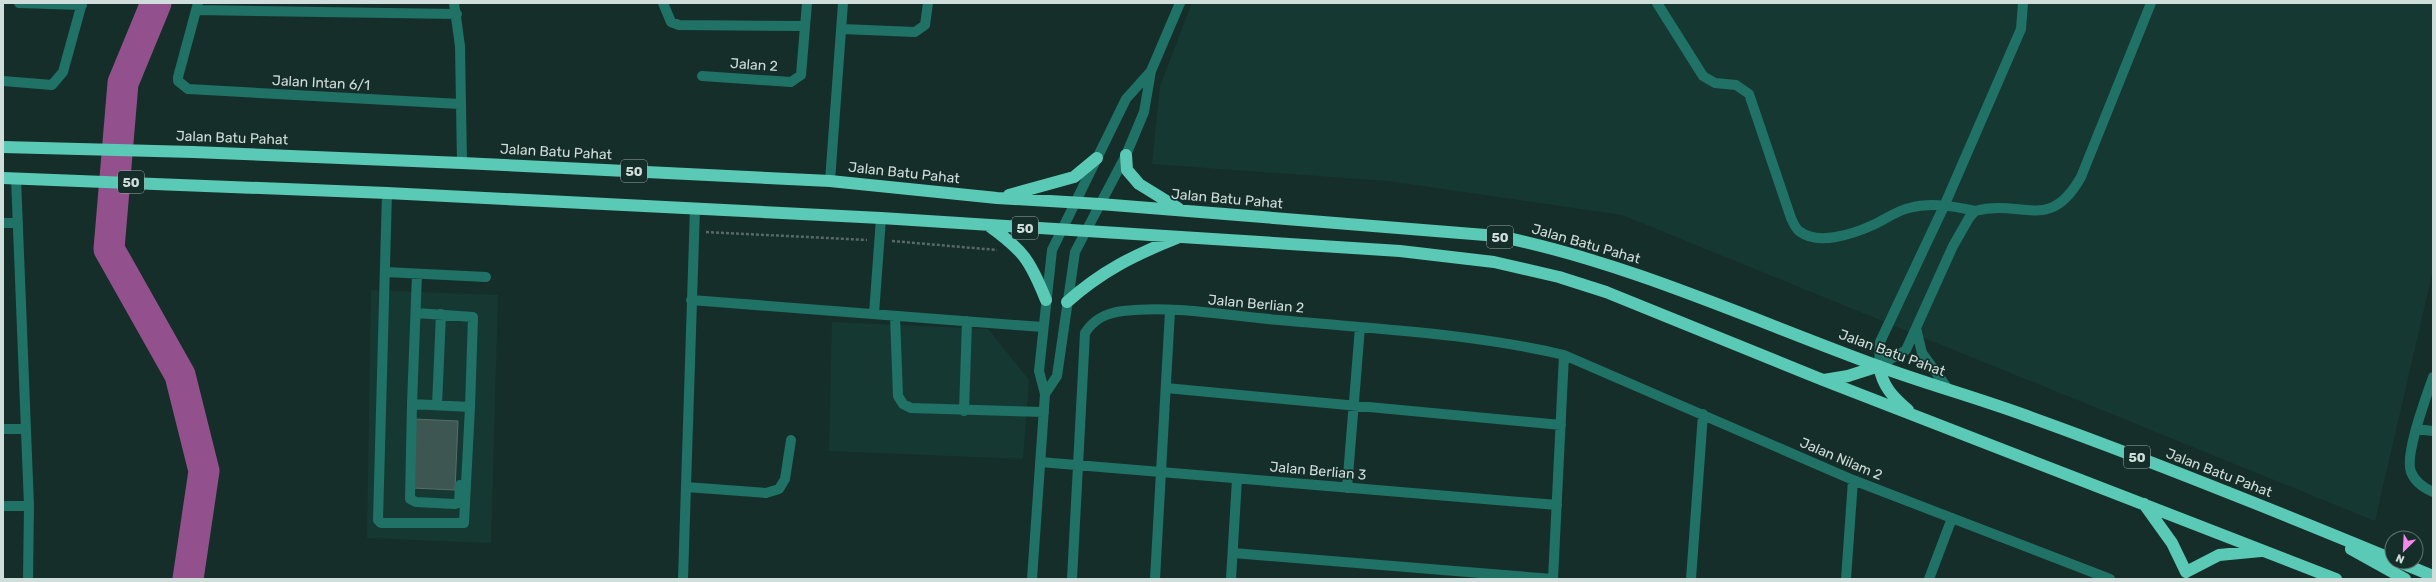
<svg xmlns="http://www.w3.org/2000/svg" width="2436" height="582" font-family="Rubik,sans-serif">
	<rect width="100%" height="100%" fill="#162e29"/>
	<path fill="#163832" d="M 1192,3 L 2433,3 L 2433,270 L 2375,521 L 1622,215 L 1388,181 L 1152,164 L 1160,86 Z
		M 3,245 L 4,245 L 3,418 Z
		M 371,290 L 498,295 L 491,543 L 367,538 Z
		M 832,322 L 988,329 L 1029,380 L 1023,459 L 829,451 Z"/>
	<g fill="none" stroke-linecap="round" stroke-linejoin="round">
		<path stroke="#92518c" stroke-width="31" d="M 156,3 L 123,83 L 109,249 L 180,375 L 204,471 L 188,579"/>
	</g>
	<path fill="#3e5651" stroke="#556e69" d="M 414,419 L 458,421 L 455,490 L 412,488 Z"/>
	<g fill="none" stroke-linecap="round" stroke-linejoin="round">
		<path stroke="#556965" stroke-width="2.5" stroke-dasharray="3 2" stroke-linecap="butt" d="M 706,232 L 867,240
			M 892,241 L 997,250"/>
		<path stroke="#1f7265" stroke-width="10" d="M 19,3 L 82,5
			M 198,3 L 178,77 L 178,81 L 188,89 L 460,104
			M 454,3 L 460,46 L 462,163
			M 663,3 L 671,22 L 679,25 L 805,26
			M 1657,3 L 1703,76 L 1715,83 L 1736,85 L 1749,94 L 1791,218 C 1793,222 1795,228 1799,231 C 1818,246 1853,234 1873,225 C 1884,220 1896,211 1909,208 C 1931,202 1953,206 1975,211
			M 196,10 L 457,14
			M 842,29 L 915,32 L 925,25 L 928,3
			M 702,76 L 791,82 L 801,75 L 807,3
			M 3,81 L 52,85 L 63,72 L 82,3
			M 16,178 L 29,506 L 28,579
			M 830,181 L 843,3
			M 387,193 L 378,520 L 381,523 L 464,523 L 470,407
			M 3,223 L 18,223
			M 385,272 L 486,277
			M 691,300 L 1042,327
			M 416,313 L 473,317 L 470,407 L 412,404 L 417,274
			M 874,314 L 881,218
			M 895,316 L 898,396 L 903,404 L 911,408 L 1044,412
			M 1916,328 L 1922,353 L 1948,389
			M 1879,366 L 1906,350 L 1953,246 L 1969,218 L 1975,211 C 2022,198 2049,234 2081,177 L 2151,3
			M 1879,366 L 1880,342 L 1945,204 L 2021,29 L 2023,3
			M 2433,377 C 2427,395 2404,455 2411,472 C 2415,482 2424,488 2433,492
			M 1166,388 L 1561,425
			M 1045,394 L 1057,376 L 1075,252 L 1126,155 L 1144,112 L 1151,71 L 1180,3
			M 412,404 L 410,499 L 416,502 L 455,504 L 459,502 L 460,485
			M 437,405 L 441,314
			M 964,411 L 967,321
			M 3,429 L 26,429
			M 2416,429 L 2433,431
			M 1040,462 L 1557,505
			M 686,487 L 766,493 L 779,489 L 785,479 L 791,440
			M 1347,488 L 1360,327
			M 3,506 L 29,506
			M 1233,553 L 1553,579
			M 683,579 L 695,208
			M 1032,579 L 1045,394 L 1039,371 L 1052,250 L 1126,99 L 1151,71
			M 1072,579 L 1085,333 C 1094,319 1106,313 1123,311 C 1174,305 1229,316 1279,320 C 1374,329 1471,333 1564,355 L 1853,480 L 2110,579
			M 1155,579 L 1170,311
			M 1231,579 L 1237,479
			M 1553,579 L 1564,355
			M 1691,579 L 1703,414
			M 1846,579 L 1853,480
			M 1929,579 L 1952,518"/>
		<path stroke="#5acab6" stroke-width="12" d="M 3,147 L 193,152 L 462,163 L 830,181 L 997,198 L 1100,204 L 1498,236 C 1630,263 1752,320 1878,366 C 1927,384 1978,398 2027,416 C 2150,460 2271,509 2392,559
			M 1126,155 L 1127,170 L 1139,184 L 1178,208
			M 3,178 L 387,193 L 881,218 L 1400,251 L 1494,262 L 1559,277 L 1606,292 L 1823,380 L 2336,579
			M 1009,195 L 1074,177 L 1097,158
			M 988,225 C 1023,250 1030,260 1046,300
			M 1067,302 C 1102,271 1134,255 1177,238
			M 1879,366 C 1883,387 1892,396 1908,410
			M 1824,380 L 1848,376 L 1879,366
			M 2144,504 L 2172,543 L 2186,572 L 2219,555 L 2261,551
			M 2351,549 L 2405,579
			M 2399,562 L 2433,576"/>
	</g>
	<g text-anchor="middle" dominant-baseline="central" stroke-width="3.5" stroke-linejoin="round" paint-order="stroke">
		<g fill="#162e29" stroke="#98a9a6" stroke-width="1">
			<rect x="621" y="160" width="26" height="22" rx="3"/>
			<rect x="118" y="171" width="26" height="22" rx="3"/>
			<rect x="1012" y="217" width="26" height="22" rx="3"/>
			<rect x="1487" y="226" width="26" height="22" rx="3"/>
			<rect x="2124" y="446" width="26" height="22" rx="3"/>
		</g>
		<g font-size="13" font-weight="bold" fill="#d0dedb">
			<text x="634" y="171">50</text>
			<text x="131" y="182">50</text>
			<text x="1025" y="228">50</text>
			<text x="1500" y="237">50</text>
			<text x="2137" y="457">50</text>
		</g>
		<g font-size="14" fill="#d0dedb" stroke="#162e29">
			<text transform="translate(754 65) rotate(4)">Jalan 2</text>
			<text transform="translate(321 83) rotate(3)">Jalan Intan 6/1</text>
			<text transform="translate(232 138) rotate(2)">Jalan Batu Pahat</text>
			<text transform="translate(556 152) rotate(3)">Jalan Batu Pahat</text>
			<text transform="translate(904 173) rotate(6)">Jalan Batu Pahat</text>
			<text transform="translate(1227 199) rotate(5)">Jalan Batu Pahat</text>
			<text transform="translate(1586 244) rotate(16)">Jalan Batu Pahat</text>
			<text transform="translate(1256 304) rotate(5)">Jalan Berlian 2</text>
			<text transform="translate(1892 353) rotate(20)">Jalan Batu Pahat</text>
			<text transform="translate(1841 459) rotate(23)">Jalan Nilam 2</text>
			<text transform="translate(1318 471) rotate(5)">Jalan Berlian 3</text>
			<text transform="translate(2219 473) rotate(21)">Jalan Batu Pahat</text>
		</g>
	</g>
	<rect width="2436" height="582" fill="none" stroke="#d0dedb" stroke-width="8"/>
	<g transform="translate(2404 550) rotate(204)"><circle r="19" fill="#162e29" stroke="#607470"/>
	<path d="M0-3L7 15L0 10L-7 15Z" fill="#f688ed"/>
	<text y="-6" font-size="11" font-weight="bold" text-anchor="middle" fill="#d0dedb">N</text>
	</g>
</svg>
